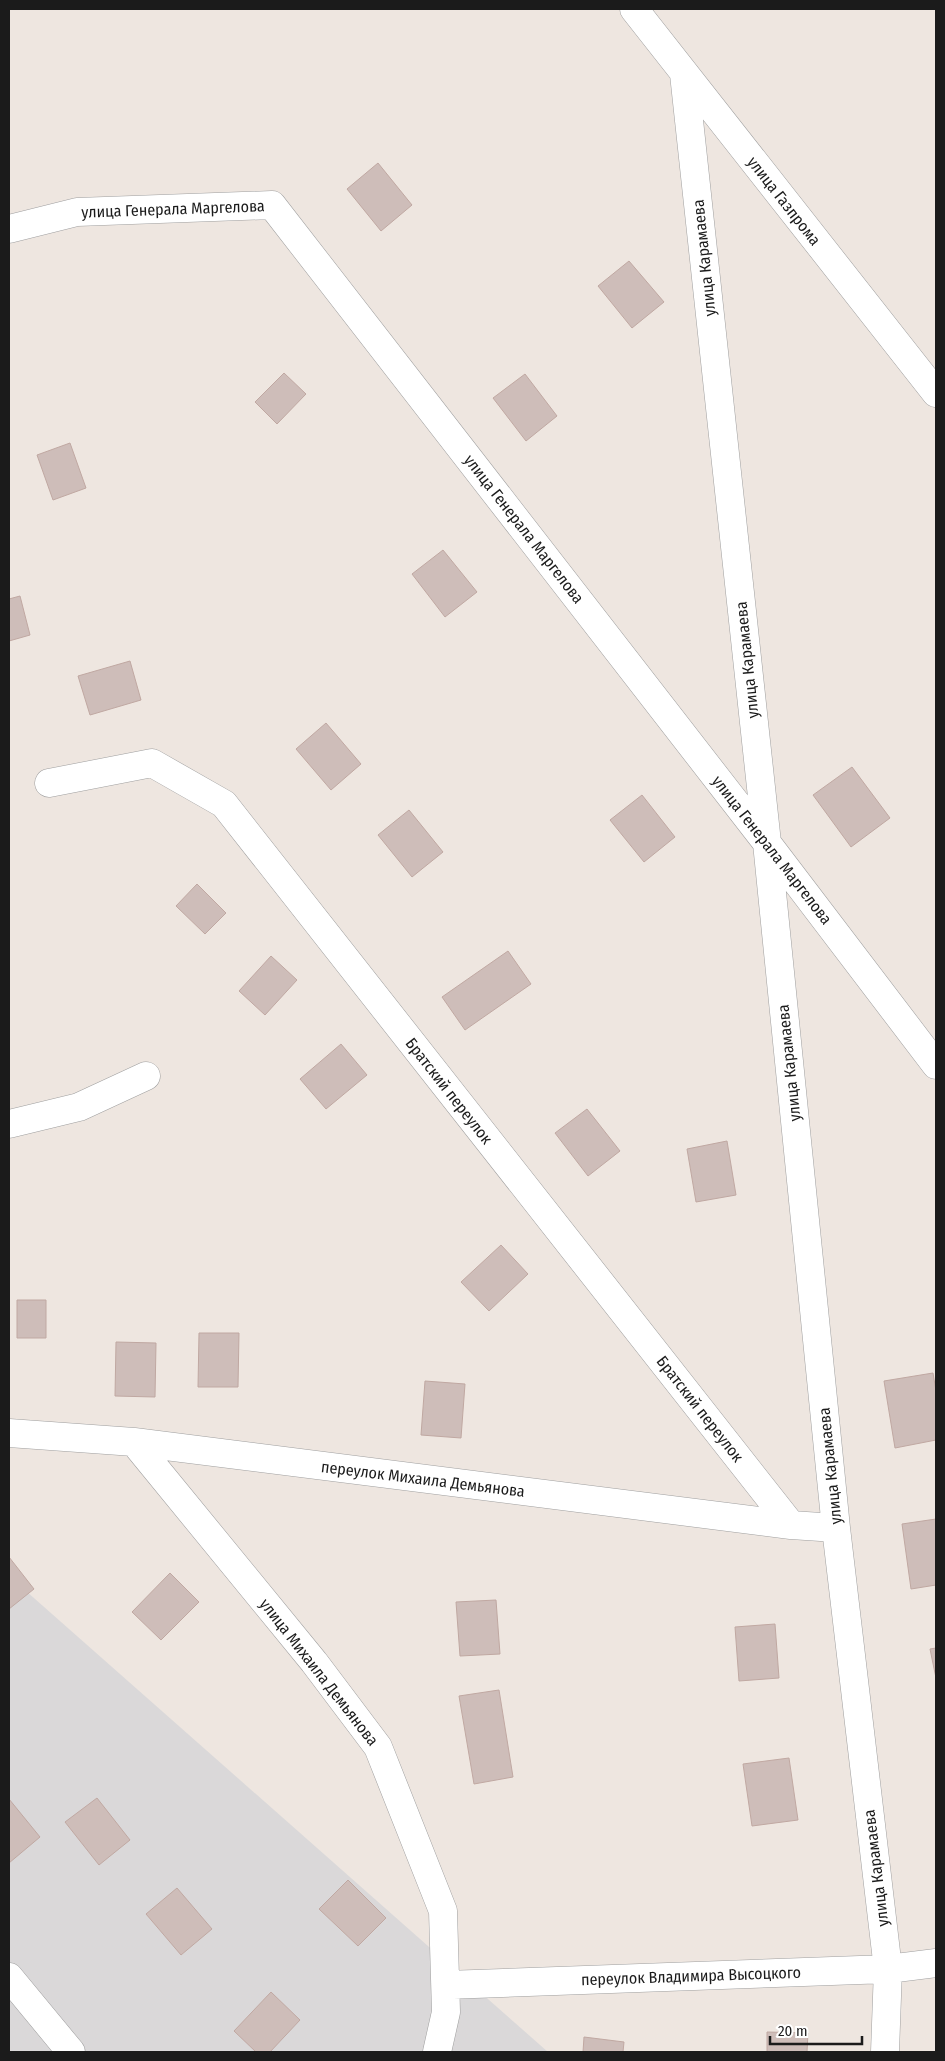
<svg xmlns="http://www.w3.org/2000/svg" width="945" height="2061" font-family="'Fira Sans Condensed',sans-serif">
	<rect width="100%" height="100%" fill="#eee6e0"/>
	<path fill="#dad8d9" d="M 9,1576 L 548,2052 L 9,2052 Z"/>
	<path fill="#cebdb9" stroke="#c0a8a2" d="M 378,163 L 412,205 L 381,231 L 347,189 Z
		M 629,261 L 664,302 L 632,328 L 598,286 Z
		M 284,373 L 306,394 L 277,424 L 255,402 Z
		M 525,374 L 557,416 L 526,441 L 493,398 Z
		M 70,443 L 86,488 L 53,500 L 37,455 Z
		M 443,550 L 477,592 L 445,617 L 412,574 Z
		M 20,596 L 30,635 L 9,641 L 9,599 Z
		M 130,661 L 141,700 L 90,715 L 78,676 Z
		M 326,723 L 361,764 L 331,790 L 296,749 Z
		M 852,767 L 890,818 L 851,847 L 813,795 Z
		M 642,795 L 675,837 L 644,862 L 610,820 Z
		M 409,810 L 443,852 L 412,877 L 378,835 Z
		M 197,884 L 226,913 L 205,934 L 176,906 Z
		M 508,951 L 531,984 L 465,1030 L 442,997 Z
		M 271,956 L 297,980 L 265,1015 L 239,991 Z
		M 341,1044 L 367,1075 L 326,1109 L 300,1079 Z
		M 587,1109 L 620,1151 L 588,1176 L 555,1133 Z
		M 727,1141 L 736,1195 L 696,1202 L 687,1149 Z
		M 501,1245 L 528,1274 L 489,1311 L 461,1282 Z
		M 17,1300 L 46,1300 L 46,1338 L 17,1338 Z
		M 199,1333 L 239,1333 L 238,1387 L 198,1387 Z
		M 116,1342 L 156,1343 L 155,1397 L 115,1396 Z
		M 933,1373 L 936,1391 L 936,1440 L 895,1448 L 884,1381 Z
		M 425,1381 L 465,1384 L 461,1438 L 421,1435 Z
		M 936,1519 L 936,1585 L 911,1589 L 902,1524 Z
		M 9,1557 L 34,1589 L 9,1609 Z
		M 170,1573 L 199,1602 L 161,1640 L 132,1612 Z
		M 496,1600 L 500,1654 L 460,1656 L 456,1602 Z
		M 775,1624 L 779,1678 L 739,1681 L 735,1627 Z
		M 936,1648 L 936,1678 L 930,1649 Z
		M 499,1690 L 513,1777 L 474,1784 L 459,1696 Z
		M 789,1758 L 798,1820 L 752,1826 L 743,1764 Z
		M 97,1798 L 130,1840 L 99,1865 L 65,1822 Z
		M 9,1799 L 40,1837 L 9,1863 Z
		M 348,1880 L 386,1918 L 358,1946 L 319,1909 Z
		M 177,1888 L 212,1929 L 181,1955 L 146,1914 Z
		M 271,1992 L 300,2020 L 270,2052 L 256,2052 L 234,2031 Z
		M 767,2032 L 808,2033 L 807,2052 L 767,2052 Z
		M 584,2037 L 624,2042 L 623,2052 L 583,2052 Z"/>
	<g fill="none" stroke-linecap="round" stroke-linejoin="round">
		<defs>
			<path id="minor" d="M 634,9 L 936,393
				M 684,74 L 767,843 L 836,1528 L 888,1969 L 885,2052
				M 9,229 L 77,212 L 272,205 L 767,843 L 936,1065
				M 49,783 L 152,763 L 224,804 L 791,1525
				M 9,1124 L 79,1107 L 146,1076
				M 9,1433 L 134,1442 L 791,1525 L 836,1528
				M 134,1442 L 314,1662 L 378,1747 L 443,1911 L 446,2012 L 437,2052
				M 9,1977 L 71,2052
				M 446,1985 L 888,1969 L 936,1963"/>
		</defs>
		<use href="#minor" stroke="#9f9f9f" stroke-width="29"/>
		<use href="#minor" stroke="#fff" stroke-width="28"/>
	</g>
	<g text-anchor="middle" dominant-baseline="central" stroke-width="4" stroke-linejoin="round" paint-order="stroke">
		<g font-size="16" fill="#1b1b1b" stroke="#fff">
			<text transform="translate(784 201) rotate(52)">улица Газпрома</text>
			<text transform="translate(173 209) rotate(-2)">улица Генерала Маргелова</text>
			<text transform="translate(704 258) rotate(-96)">улица Карамаева</text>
			<text transform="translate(524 529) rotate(52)">улица Генерала Маргелова</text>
			<text transform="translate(747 660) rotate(-96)">улица Карамаева</text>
			<text transform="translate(772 850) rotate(52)">улица Генерала Маргелова</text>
			<text transform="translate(789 1063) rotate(-96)">улица Карамаева</text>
			<text transform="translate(449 1091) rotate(52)">Братский переулок</text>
			<text transform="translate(700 1409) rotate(52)">Братский переулок</text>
			<text transform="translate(830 1466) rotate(-96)">улица Карамаева</text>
			<text transform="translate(423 1479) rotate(7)">переулок Михаила Демьянова</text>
			<text transform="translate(319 1672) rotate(52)">улица Михаила Демьянова</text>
			<text transform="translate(876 1868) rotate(-97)">улица Карамаева</text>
			<text transform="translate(691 1976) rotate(-2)">переулок Владимира Высоцкого</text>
		</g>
	</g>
	<rect width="945" height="2061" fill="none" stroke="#1b1b1b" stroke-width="20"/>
	<path d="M770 2036v8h92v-8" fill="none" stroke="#1b1b1b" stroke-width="2.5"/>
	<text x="778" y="2036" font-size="15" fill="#1b1b1b" stroke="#ffffff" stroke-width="4" paint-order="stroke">20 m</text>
</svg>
